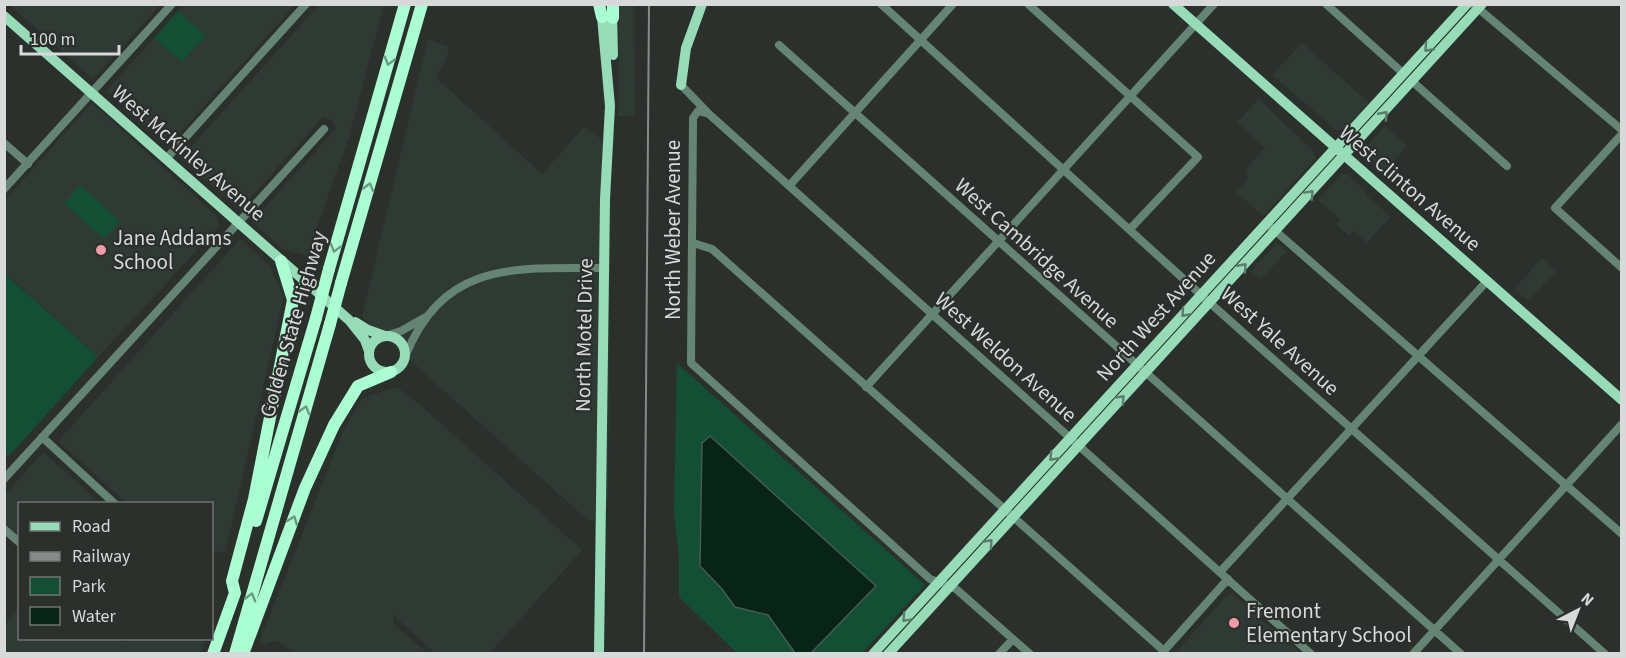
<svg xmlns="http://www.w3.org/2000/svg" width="1626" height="658" font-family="'Source Sans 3',sans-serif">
	<rect width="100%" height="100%" fill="#2c302d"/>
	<path fill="#2f3a34" d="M 291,4 L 294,6 L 168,146 L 106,91 L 154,38 L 182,62 L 205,36 L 178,11 L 184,5 Z
		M 10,5 L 160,5 L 93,79 Z
		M 319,5 L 384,5 L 349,137 L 307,256 L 283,249 L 252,222 L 336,129 L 332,120 L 323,117 L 239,210 L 181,158 Z
		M 619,5 L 634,5 L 635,116 L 618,116 Z
		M 428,39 L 449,47 L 447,57 L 436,78 L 542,174 L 584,127 L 611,146 L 608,500 L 606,511 L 598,520 L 589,521 L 362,317 Z
		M 1302,43 L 1369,103 L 1344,130 L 1336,130 L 1272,75 Z
		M 1259,99 L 1315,153 L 1315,159 L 1263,216 L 1236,192 L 1248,179 L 1247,168 L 1265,148 L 1237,122 Z
		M 92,103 L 217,216 L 219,226 L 98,357 L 5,273 L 5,200 Z
		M 1385,126 L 1407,146 L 1384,172 L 1365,155 L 1365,148 Z
		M 1342,174 L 1347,174 L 1366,191 L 1364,193 L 1372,201 L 1391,216 L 1367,243 L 1354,231 L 1349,236 L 1336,224 L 1340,219 L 1318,200 Z
		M 240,239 L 269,265 L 284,296 L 225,553 L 212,550 L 212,504 L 127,503 L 60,443 L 60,439 Z
		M 1277,243 L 1287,251 L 1261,279 L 1251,271 Z
		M 1542,258 L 1556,271 L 1528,301 L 1514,289 Z
		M 397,387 L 419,404 L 582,550 L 490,653 L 435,653 L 393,615 L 394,624 L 427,653 L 294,653 L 279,642 L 273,641 L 264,645 L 259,642 L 344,429 L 363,398 Z
		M 43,452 L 100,503 L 20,504 L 19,538 L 5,525 L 5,495 Z
		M 1230,592 L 1301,653 L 1175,653 Z
		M 19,609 L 20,638 L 118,638 L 123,643 L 127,639 L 205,639 L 202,653 L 5,653 L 5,625 Z"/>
	<path fill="#134f35" d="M 178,11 L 206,36 L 182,62 L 154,38 Z
		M 80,185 L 120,221 L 104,239 L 64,203 Z
		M 4,273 L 98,357 L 10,455 L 5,455 Z
		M 677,363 L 925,585 L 862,653 L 737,653 L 679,597 L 679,557 L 674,514 Z"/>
	<path fill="#082417" stroke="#465b51" stroke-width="1.5" d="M 710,436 L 876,586 L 811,653 L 795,653 L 768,615 L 735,607 L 722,589 L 700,566 L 702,443 Z"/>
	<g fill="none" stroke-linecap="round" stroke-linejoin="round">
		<path stroke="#648573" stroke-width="8" d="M 881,4 L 1210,303 L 1605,654
			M 1028,4 L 1198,157 L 1130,229
			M 1326,4 L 1404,74
			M 1473,4 L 1622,130
			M 779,45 L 1461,654
			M 1413,82 L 1507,166
			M 681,85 L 710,115 L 1311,654
			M 709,114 L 698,111 L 693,118 L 691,363 L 930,579 L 956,589 L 1030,654
			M 1622,134 L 1555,208 L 1622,268
			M 4,143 L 28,164
			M 166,159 L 306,4
			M 789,186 L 953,4
			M 4,189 L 172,4
			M 1272,228 L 1622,534
			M 693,243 L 712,249 L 1164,651
			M 385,336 L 401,331 L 424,318
			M 405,357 C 444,260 515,268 605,268
			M 866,387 L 1214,4
			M 42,437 L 115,504
			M 4,479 L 324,129
			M 4,529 L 20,543
			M 1220,572 L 1487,281
			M 1162,653 L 1228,579
			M 999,654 L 1013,639
			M 1413,654 L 1622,424"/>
		<path stroke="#96dcb7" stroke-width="10" d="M 1173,4 L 1622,400
			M 612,11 L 613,55
			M 4,16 L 349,320 L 365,340 L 369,351
			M 681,85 L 686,48 L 702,4
			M 355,322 L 368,330 L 385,336
			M369 354a18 18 0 1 1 36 0a18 18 0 1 1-36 0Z
			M 599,654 L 605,199 L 610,106 L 602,17
			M 873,654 L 1467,4
			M 888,654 L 1482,4"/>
		<path stroke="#a9ffd2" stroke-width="12" d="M 599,4 L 602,17
			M 613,18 L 613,4
			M 329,269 L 405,4
			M 341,283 L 422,4
			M 293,300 L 307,284
			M 256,521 L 316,318
			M 213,654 L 235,593 L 232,581 L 254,499 L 293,300 L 281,261
			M 235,654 L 330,324
			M 243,654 L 305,488 L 334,425 L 358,386 L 391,372"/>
		<path stroke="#878b88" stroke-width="2" d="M 644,654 L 649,4"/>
		<path stroke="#a9ffd2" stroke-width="12" d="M 316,318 L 329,269
			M 330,324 L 341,283"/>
	</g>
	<defs><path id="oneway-chevron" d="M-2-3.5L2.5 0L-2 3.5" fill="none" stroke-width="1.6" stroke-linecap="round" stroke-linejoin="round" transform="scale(1.5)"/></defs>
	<g stroke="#5c7d6b">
		<use href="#oneway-chevron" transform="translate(1428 48) rotate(132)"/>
		<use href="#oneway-chevron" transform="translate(1384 115) rotate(-48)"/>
		<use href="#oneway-chevron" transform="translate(1310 194) rotate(-47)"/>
		<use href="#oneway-chevron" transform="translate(1243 267) rotate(-48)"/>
		<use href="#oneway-chevron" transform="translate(1185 313) rotate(132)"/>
		<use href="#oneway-chevron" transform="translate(1121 399) rotate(-47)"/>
		<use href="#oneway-chevron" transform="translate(1053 457) rotate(133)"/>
		<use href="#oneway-chevron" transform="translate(989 543) rotate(-48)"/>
		<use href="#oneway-chevron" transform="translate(906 618) rotate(133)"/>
	</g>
	<g stroke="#6a9880">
		<use href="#oneway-chevron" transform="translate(389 61) rotate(106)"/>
		<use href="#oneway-chevron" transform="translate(369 187) rotate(-74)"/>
		<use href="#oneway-chevron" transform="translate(335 248) rotate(106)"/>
		<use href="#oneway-chevron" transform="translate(305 410) rotate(-74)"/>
		<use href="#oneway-chevron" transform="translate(293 520) rotate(-70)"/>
		<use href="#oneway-chevron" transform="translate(251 597) rotate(-74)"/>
	</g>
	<g fill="#f39aa7" stroke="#2c302d" stroke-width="2">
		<circle cx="101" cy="250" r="6"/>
		<circle cx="1234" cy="623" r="6"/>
	</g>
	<g text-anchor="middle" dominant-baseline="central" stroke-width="4.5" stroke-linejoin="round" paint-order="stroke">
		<g font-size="21" fill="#d7dad8" stroke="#2c302d">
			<text transform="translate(189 153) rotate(41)">West McKinley Avenue</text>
			<text transform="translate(1410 188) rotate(41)">West Clinton Avenue</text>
			<text transform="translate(673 230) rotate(-90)">North Weber Avenue</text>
			<text transform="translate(1037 253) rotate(42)">West Cambridge Avenue</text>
			<text transform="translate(1156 316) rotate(-48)">North West Avenue</text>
			<text transform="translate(293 324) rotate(-74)">Golden State Highway</text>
			<text transform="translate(584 335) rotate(-89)">North Motel Drive</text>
			<text transform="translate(1280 341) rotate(42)">West Yale Avenue</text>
			<text transform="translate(1006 357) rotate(42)">West Weldon Avenue</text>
		</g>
		<g font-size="21" fill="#d7dad8" stroke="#2c302d" text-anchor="start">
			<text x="113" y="238">Jane Addams<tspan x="113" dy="24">School</tspan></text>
			<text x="1246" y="611">Fremont<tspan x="1246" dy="24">Elementary School</tspan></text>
		</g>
	</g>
	<rect width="1626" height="658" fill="none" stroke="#d7dad8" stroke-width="12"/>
	<rect x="18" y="502" width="195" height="138" fill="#2c302d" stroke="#707471" stroke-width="1.5"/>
	<rect x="30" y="522" width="30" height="9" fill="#96dcb7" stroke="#707471" stroke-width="1.5"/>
	<text x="72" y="532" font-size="18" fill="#d7dad8">Road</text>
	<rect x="30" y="552" width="30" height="9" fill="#878b88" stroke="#707471" stroke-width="1.5"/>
	<text x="72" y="562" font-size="18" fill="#d7dad8">Railway</text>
	<rect x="30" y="577" width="30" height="18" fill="#134f35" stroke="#707471" stroke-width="1.5"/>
	<text x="72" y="592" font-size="18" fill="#d7dad8">Park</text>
	<rect x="30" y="607" width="30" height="18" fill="#082417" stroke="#707471" stroke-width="1.5"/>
	<text x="72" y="622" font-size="18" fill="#d7dad8">Water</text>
	<g transform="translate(1578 610) rotate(42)" stroke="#2c302d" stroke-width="4.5" paint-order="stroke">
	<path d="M0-4.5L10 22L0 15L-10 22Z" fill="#d7dad8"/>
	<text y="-9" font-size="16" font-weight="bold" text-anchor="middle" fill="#d7dad8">N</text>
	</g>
	<path d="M21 45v9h98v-9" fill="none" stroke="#d7dad8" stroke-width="3"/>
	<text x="30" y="45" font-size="18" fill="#d7dad8" stroke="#2c302d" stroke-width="4.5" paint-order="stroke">100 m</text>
</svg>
